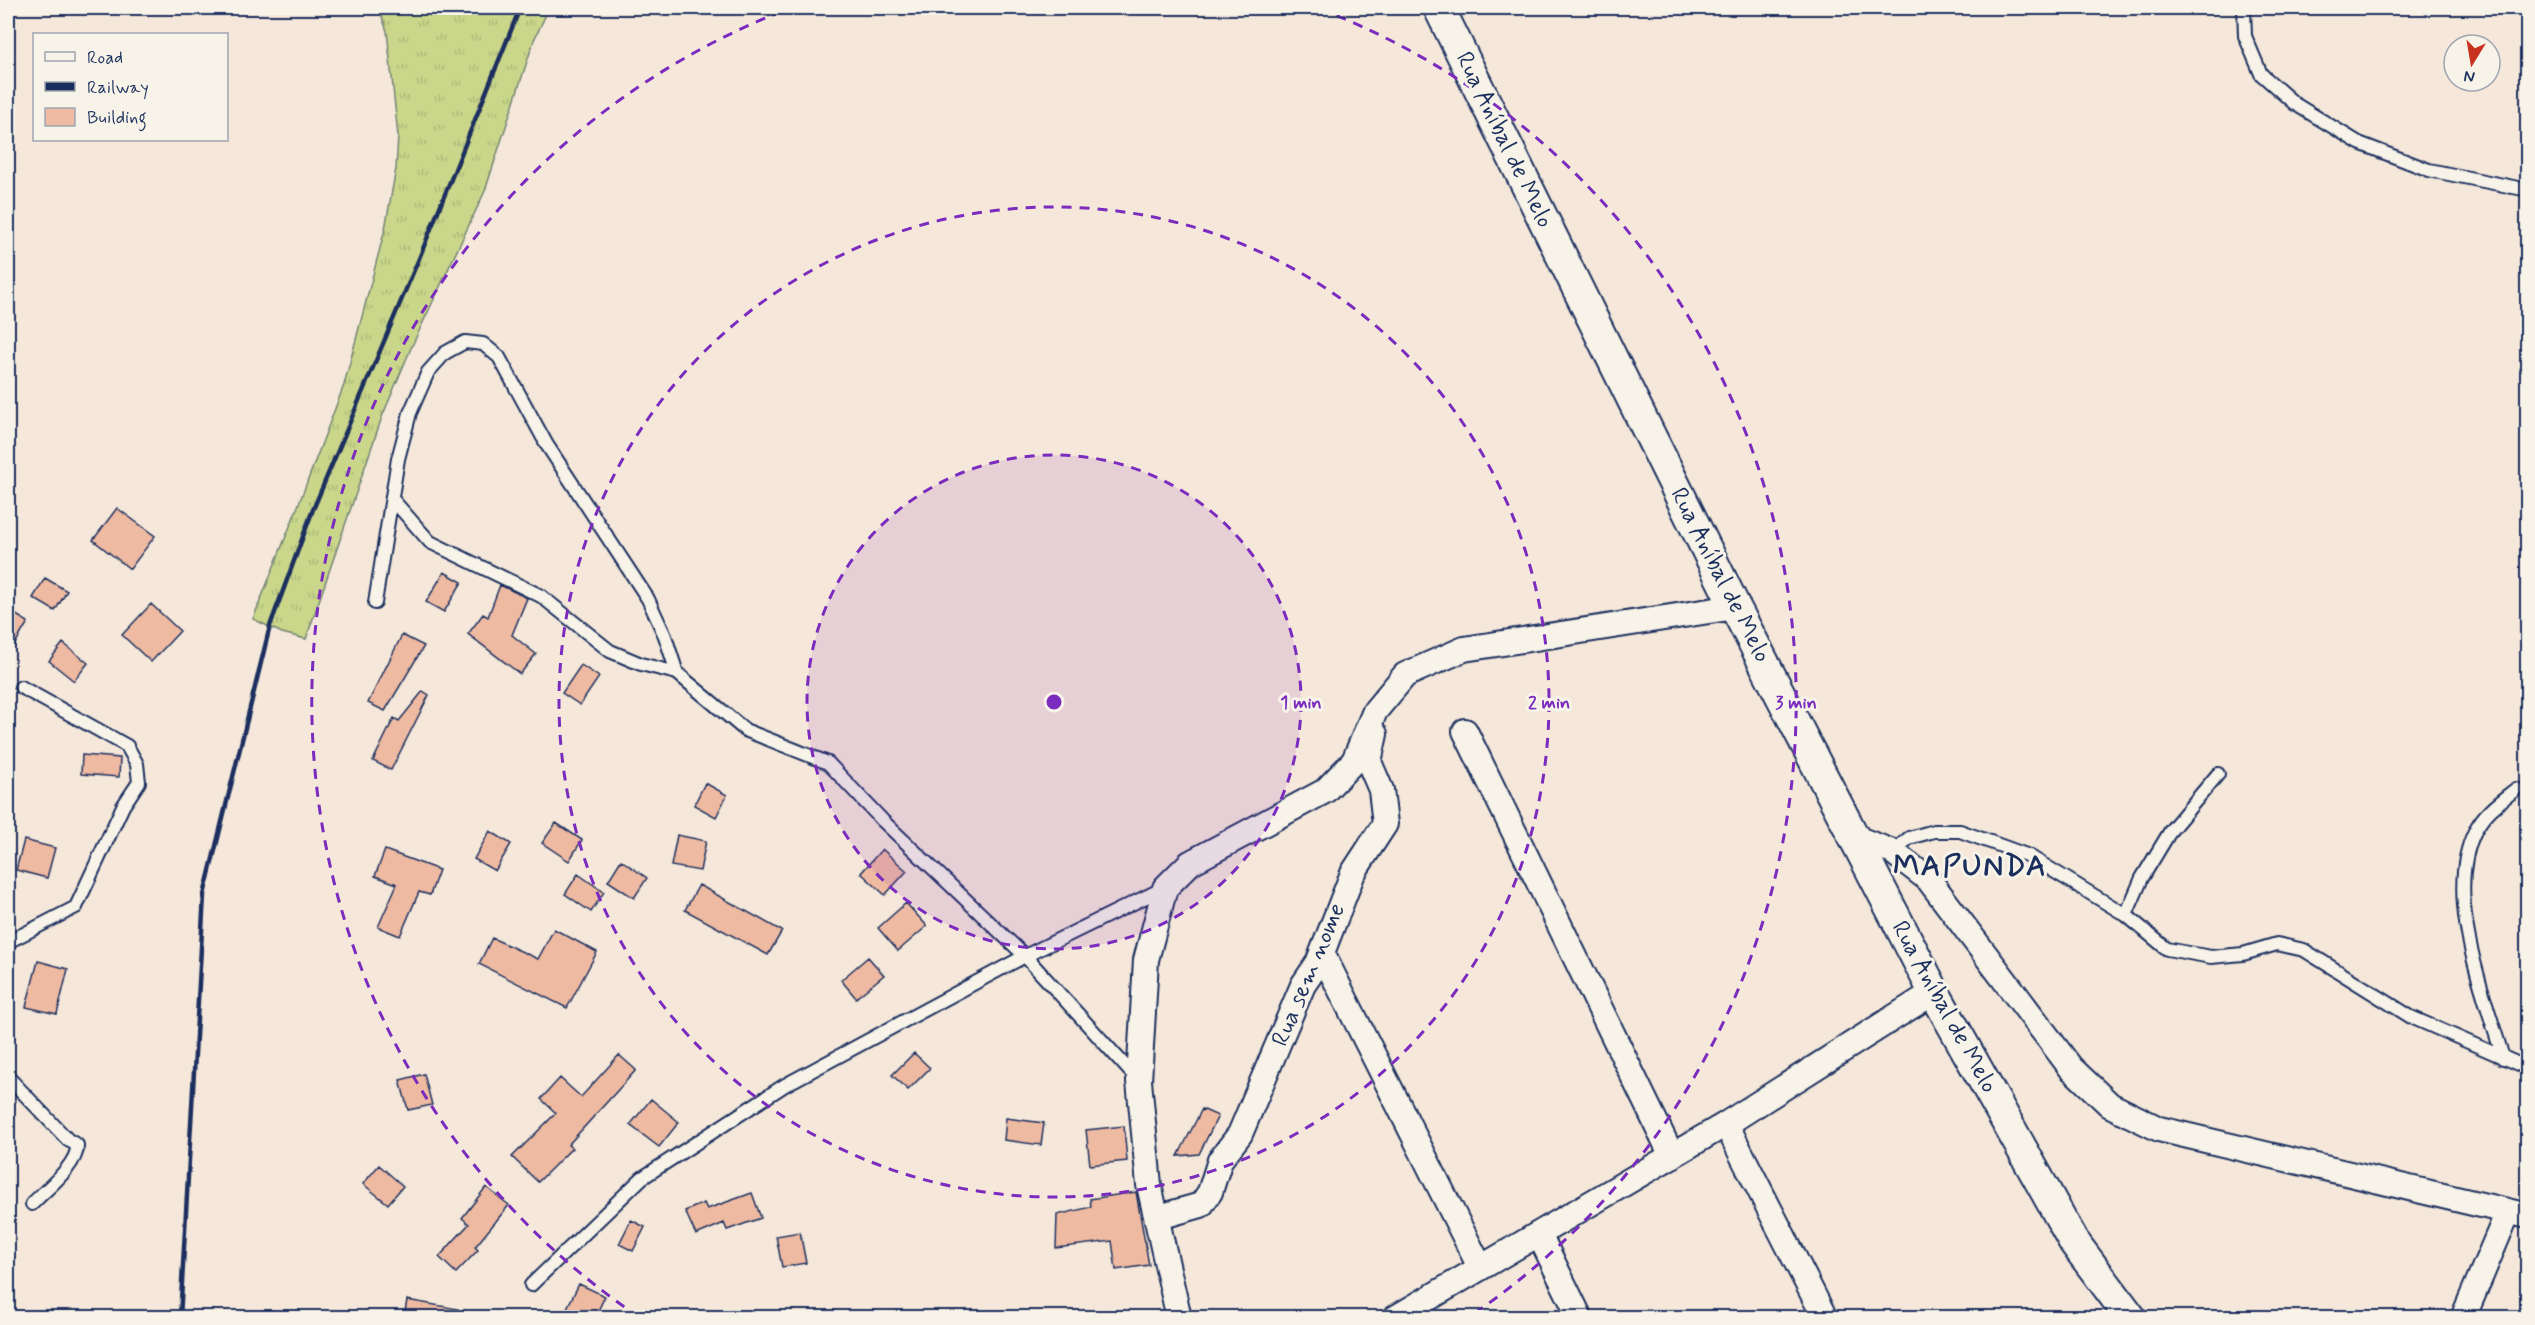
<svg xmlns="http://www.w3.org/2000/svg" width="2535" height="1325" font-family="Mynerve,sans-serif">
	<defs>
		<pattern id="grass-tufts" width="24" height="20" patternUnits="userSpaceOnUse" patternTransform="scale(1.5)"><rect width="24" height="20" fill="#cad78a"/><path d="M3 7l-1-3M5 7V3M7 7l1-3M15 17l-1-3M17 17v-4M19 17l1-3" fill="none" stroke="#adb97a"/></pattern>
	</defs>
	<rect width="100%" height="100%" fill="#f5e8da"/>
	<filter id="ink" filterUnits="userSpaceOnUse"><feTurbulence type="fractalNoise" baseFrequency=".0167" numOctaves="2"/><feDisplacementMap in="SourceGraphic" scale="12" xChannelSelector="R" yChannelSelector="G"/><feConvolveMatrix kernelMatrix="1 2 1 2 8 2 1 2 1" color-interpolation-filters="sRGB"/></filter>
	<g filter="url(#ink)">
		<path fill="url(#grass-tufts)" stroke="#728374" stroke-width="1.5" d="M 379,8 L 549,8 L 534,40 L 485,191 L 411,348 L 382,417 L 306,639 L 282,633 L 253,619 L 298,506 L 344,385 L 385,229 L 396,169 L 398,136 L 387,31 Z"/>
		<path fill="#efbaa2" stroke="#1b2f5e" stroke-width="1.5" d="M 117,508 L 155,536 L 130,569 L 93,540 Z
			M 444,572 L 462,582 L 444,612 L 426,602 Z
			M 45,578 L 67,591 L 55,611 L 33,598 Z
			M 500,585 L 527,598 L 512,635 L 536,654 L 520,674 L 468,634 L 483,614 L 488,617 Z
			M 151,604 L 180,631 L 151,662 L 122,635 Z
			M 8,610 L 28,622 L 8,656 Z
			M 402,635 L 424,646 L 385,711 L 368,703 Z
			M 63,643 L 88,663 L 74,681 L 49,661 Z
			M 581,665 L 599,677 L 580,705 L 562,693 Z
			M 423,691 L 429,695 L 391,770 L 373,761 L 394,718 L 399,721 Z
			M 82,755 L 120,758 L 119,777 L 81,774 Z
			M 705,783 L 727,795 L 716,817 L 694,805 Z
			M 556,823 L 582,840 L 569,861 L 542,843 Z
			M 490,831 L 511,844 L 495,871 L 474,859 Z
			M 677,835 L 706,841 L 700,871 L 671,866 Z
			M 24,840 L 55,848 L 47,878 L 16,870 Z
			M 882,849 L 907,871 L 885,895 L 861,873 Z
			M 385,850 L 439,870 L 430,895 L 419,892 L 400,936 L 378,927 L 397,884 L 375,876 Z
			M 621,860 L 647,878 L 634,898 L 608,881 Z
			M 578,874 L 604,892 L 591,912 L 565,894 Z
			M 699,885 L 782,931 L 768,955 L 685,910 Z
			M 906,903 L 927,926 L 898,951 L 878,928 Z
			M 554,929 L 597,952 L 567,1008 L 479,964 L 492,938 L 538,959 Z
			M 868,957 L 884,975 L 856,998 L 841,980 Z
			M 38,961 L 68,969 L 57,1014 L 26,1007 Z
			M 914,1053 L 930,1068 L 908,1090 L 892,1075 Z
			M 619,1055 L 636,1070 L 568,1145 L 572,1148 L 538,1182 L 512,1157 L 556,1113 L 541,1099 L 560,1078 L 581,1097 Z
			M 424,1074 L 432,1105 L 408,1110 L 400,1080 Z
			M 651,1099 L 679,1122 L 659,1147 L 630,1125 Z
			M 1202,1109 L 1218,1116 L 1199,1154 L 1178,1156 Z
			M 1006,1118 L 1044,1123 L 1041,1145 L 1004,1140 Z
			M 1124,1126 L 1127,1161 L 1090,1165 L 1086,1130 Z
			M 379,1165 L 403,1186 L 388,1204 L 363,1184 Z
			M 486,1187 L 509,1205 L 475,1247 L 478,1250 L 456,1273 L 439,1257 L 469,1224 L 462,1218 Z
			M 1136,1192 L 1149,1265 L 1116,1270 L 1112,1241 L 1056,1248 L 1057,1215 L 1091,1207 L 1090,1199 Z
			M 752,1193 L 761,1218 L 727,1230 L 724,1223 L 696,1235 L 685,1211 L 704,1203 L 707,1209 Z
			M 631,1220 L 645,1227 L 633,1251 L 619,1244 Z
			M 800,1232 L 806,1263 L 782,1267 L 776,1236 Z
			M 579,1284 L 605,1296 L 595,1317 L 581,1317 L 566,1310 Z
			M 407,1300 L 458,1309 L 457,1317 L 404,1317 Z"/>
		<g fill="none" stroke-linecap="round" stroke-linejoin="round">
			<defs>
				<path id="service" d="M 2244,8 L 2245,36 L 2261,74 L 2295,104 L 2359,143 L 2429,170 L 2528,190
					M 375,603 L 398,459 L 410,413 L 428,372 L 445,353 L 465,342 L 483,344 L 499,357 L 547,445 L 648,599 L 665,636 L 677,673 L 641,664 L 610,651 L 541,596 L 430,542 L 393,500
					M 677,673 L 745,730 L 828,763 L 883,821 L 1025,956 L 1138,1080
					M 1893,852 L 1909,838 L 1934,831 L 1960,831 L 2029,856 L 2126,915 L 2167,949 L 2211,957 L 2243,954 L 2277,944 L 2304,950 L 2411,1017 L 2528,1068
					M 2126,915 L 2142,878 L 2171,830 L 2218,774
					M 8,942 L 76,907 L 123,806 L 139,782 L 137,764 L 127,746 L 21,687
					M 2503,1058 C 2484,992 2443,895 2475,831 C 2484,812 2501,801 2516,789
					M 8,1077 L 68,1140 L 77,1145 C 79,1164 45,1190 32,1204
					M 531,1285 L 642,1178 L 785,1085 L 1025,956 L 1164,888"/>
				<path id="minor" d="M 1465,731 L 1672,1156
					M 1853,837 L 1893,852 L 1929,880 L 2071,1068 L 2110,1105 L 2159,1129 L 2528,1216
					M 1326,961 L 1480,1267
					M 1726,1124 L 1825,1318
					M 1166,1215 L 1201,1205 L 1210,1192 L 1220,1160 L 1240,1134 L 1303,985 L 1318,963 L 1353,873 L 1385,824 L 1381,790 L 1369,762 L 1375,734
					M 1539,1234 L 1580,1318
					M 1179,1318 L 1149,1185 L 1139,1081 L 1146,960 L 1165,888 L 1190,863 L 1325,791 L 1354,761 L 1375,711 L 1405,675 L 1464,649 L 1735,607
					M 1395,1318 L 1726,1124 L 1934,992
					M 2463,1318 L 2508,1212"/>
				<path id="tertiary" d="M 1439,8 L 1735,607 L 1934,992 L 2074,1242 L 2131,1318"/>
			</defs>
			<use href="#service" stroke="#1b2f5e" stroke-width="16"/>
			<use href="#minor" stroke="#1b2f5e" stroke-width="28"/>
			<use href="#tertiary" stroke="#1b2f5e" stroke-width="34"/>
			<use href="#service" stroke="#f7f3e8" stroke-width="12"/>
			<use href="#minor" stroke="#f7f3e8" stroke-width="24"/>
			<use href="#tertiary" stroke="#f7f3e8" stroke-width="30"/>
			<path stroke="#1b2f5e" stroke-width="4.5" d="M 180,1318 L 204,895 L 270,626 L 312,512 L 420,256 L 520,8"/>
		</g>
	</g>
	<circle cx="1054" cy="702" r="247" fill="#7b2cbf" fill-opacity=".12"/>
	<g fill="none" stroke="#7b2cbf" stroke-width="3" stroke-dasharray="10 8">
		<circle cx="1054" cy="702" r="247"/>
		<circle cx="1054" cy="702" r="495"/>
		<path d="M639 1317A742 742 0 0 1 788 9M1320 9A742 742 0 0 1 1469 1317"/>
	</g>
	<g text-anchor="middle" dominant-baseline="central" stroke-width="6" stroke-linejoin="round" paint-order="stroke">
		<g font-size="24" fill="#1b2f5e" stroke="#f7f3e8">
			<text transform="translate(1504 140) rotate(64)">Rua Aníbal de Melo</text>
			<text transform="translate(1720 575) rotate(63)">Rua Aníbal de Melo</text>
			<text transform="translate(1309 975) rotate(-67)">Rua sem nome</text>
			<text transform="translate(1944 1007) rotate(61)">Rua Aníbal de Melo</text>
		</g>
		<g font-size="30" font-weight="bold" letter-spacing="1.5" fill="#1b2f5e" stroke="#f7f3e8">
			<text x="1970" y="866">MAPUNDA</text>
		</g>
	</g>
	<circle cx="1054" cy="702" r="9" fill="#7b2cbf" stroke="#f7f3e8" stroke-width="3"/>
	<g font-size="18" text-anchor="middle" font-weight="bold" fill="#7b2cbf" stroke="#f7f3e8" stroke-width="6" stroke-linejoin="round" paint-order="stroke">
		<text x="1301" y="708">1 min</text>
		<text x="1549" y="708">2 min</text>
		<text x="1796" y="708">3 min</text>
	</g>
	<rect width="2535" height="1325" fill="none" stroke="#f7f3e8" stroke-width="30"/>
	<rect x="15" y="15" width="2505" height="1295" fill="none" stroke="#1b2f5e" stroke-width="2" filter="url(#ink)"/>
	<rect x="33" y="33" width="195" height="108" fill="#f7f3e8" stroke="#9fa5b1" stroke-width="1.5"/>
	<rect x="45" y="52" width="30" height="9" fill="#f7f3e8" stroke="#9fa5b1" stroke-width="1.5"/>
	<text x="87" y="63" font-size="18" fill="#1b2f5e">Road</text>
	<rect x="45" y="82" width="30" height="9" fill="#1b2f5e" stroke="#9fa5b1" stroke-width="1.5"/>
	<text x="87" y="93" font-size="18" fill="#1b2f5e">Railway</text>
	<rect x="45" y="108" width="30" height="18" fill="#efbaa2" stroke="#9fa5b1" stroke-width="1.5"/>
	<text x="87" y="123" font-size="18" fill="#1b2f5e">Building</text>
	<g transform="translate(2472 63) rotate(191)"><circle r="28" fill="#f7f3e8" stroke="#9fa5b1" stroke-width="1.5"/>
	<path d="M0-4.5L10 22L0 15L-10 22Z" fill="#c8321e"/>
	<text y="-9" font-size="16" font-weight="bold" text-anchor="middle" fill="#1b2f5e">N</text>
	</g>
</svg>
